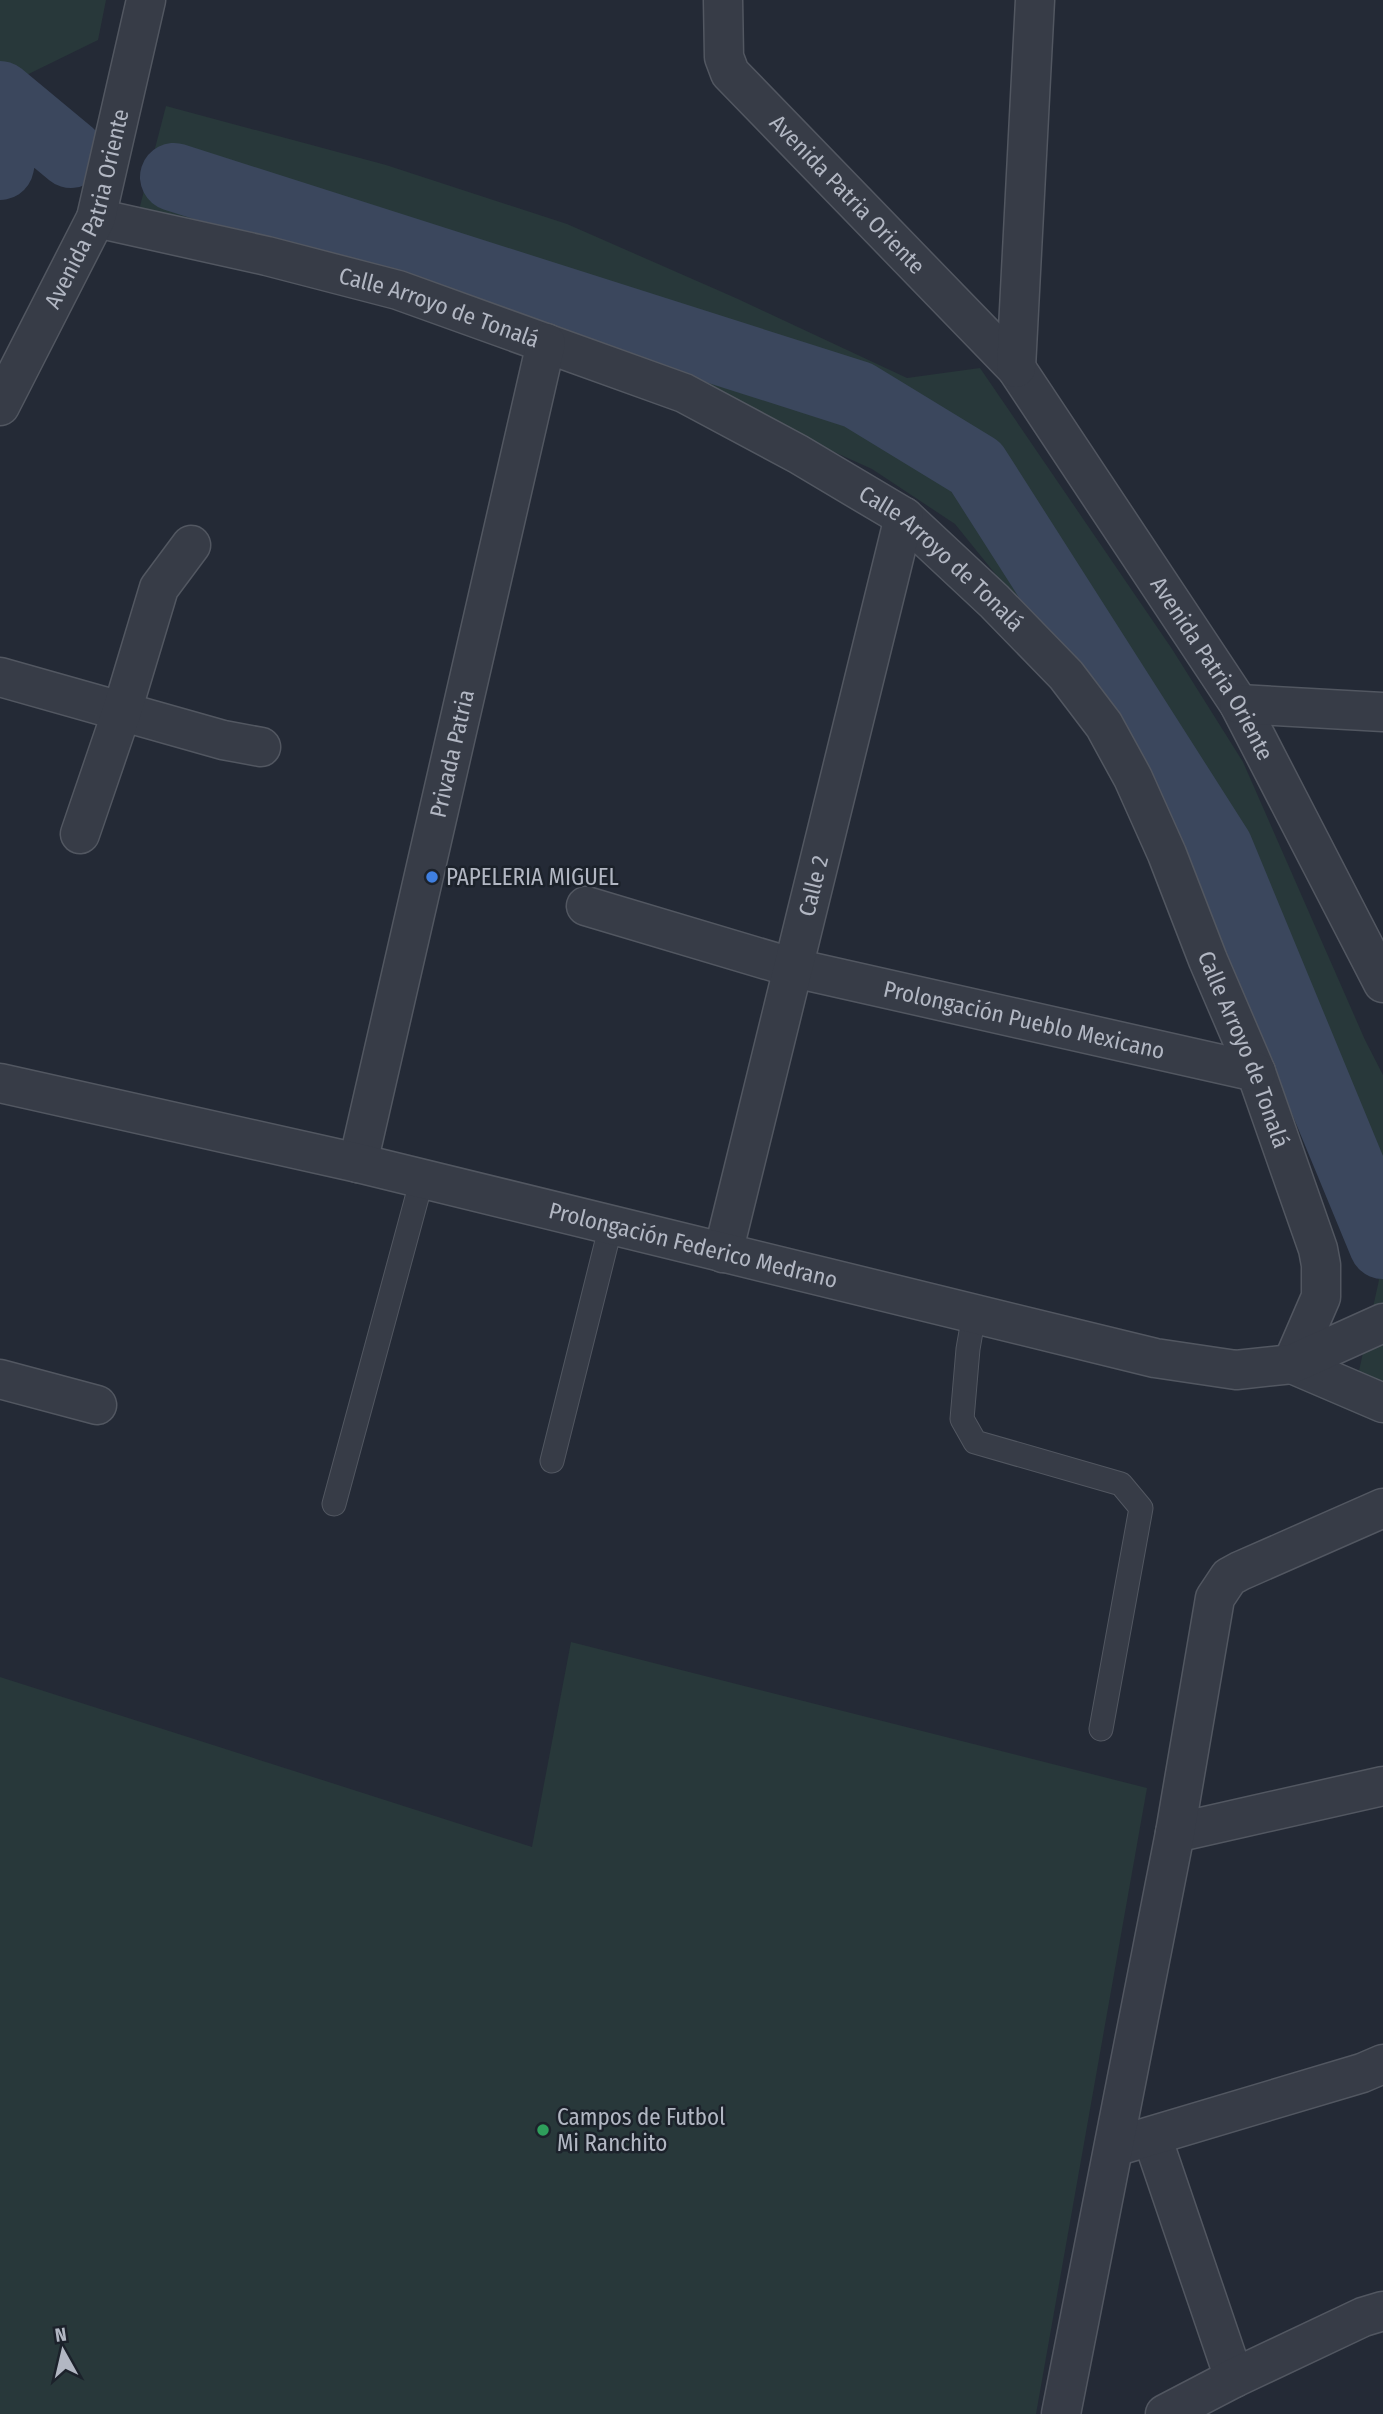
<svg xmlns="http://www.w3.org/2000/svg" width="1383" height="2414" font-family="'Fira Sans Condensed',sans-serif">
	<rect width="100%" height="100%" fill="#242a36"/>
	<path fill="#28383a" d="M 0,0 L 106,0 L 98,40 L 0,88 Z
		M 166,106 L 386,165 L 567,224 L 738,299 L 907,378 L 980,368 L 1172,649 L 1243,762 L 1365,1040 L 1383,1075 L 1383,1391 L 1357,1380 L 1379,1280 L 1123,732 L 955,524 L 872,469 L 525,313 L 354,262 L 138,214 Z
		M 571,1642 L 1147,1788 L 1036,2414 L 0,2414 L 0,1677 L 532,1847 Z"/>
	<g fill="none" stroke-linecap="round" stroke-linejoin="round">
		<path stroke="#3b475d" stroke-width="68" d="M 0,95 L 71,154
			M 0,166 L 12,105
			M 174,177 L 858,395 L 976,467 L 1219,848 L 1383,1245"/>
		<defs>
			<path id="service" d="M 974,1314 L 968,1349 L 962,1419 L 975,1442 L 1121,1484 L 1141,1508 L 1101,1729
				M 552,1461 L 611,1225
				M 334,1504 L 422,1179"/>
			<g id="minor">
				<path id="s1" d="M 723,0 L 724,57 L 730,73 L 1016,368 L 1239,704 L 1383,983"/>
				<path id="s2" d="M 96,218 L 267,256 L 398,290 L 684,393 L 798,454 L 904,517 L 994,601 L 1066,675 L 1104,725 L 1133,778 L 1167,854 L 1208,960 L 1256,1072 L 1318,1249 L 1321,1265 L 1321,1297 L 1292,1364 L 1383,1403"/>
				<path d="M 1016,368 L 1035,0"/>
				<path d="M 0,677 L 223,740 L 261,747"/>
				<path d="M 1239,704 L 1383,712"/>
				<path d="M 80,834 L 122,711 L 159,588 L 191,545"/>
				<path id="s3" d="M 586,906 L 794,968 L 1256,1072"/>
				<path id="s4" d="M 358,1163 L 546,343"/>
				<path id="s5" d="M 723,1253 L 904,517"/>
				<path d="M 0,1379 L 97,1405"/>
				<path d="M 1175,1833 L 1383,1786"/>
				<path d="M 1152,2137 L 1234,2378"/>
				<path d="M 1114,2147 L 1362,2073 L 1383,2064"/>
				<path d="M 1061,2414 L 1175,1833 L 1215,1598 L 1229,1577 L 1240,1571 L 1383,1508"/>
				<path d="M 1165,2414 L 1234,2378 L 1363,2317 L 1383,2311"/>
			</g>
			<g id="tertiary">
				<path id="s6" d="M 0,406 L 96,218 L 146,0"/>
				<path id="s7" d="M 0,1083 L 358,1163 L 1155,1358 L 1236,1370 L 1292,1364 L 1383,1323"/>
			</g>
		</defs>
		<use href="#service" stroke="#525761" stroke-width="25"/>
		<use href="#minor" stroke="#525761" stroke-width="41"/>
		<use href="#tertiary" stroke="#525761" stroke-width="41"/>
		<use href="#service" stroke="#373c47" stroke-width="23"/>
		<use href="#minor" stroke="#373c47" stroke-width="38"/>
		<use href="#tertiary" stroke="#373c47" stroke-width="38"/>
	</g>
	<circle fill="#3f7fe0" stroke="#1c222b" stroke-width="2.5" cx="432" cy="877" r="7"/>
	<circle fill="#2e9e5b" stroke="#1c222b" stroke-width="2.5" cx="543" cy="2130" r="7"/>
	<g text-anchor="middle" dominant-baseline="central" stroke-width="5" stroke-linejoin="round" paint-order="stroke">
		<g font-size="23" fill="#b2b7c3" stroke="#1c222b">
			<text stroke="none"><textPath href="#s1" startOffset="243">Avenida Patria Oriente</textPath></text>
			<text stroke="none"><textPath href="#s6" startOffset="217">Avenida Patria Oriente</textPath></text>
			<text stroke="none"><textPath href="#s2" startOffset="355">Calle Arroyo de Tonalá</textPath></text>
			<text stroke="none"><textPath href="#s2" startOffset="922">Calle Arroyo de Tonalá</textPath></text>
			<text stroke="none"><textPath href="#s1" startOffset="844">Avenida Patria Oriente</textPath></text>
			<text stroke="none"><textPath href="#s4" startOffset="420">Privada Patria</textPath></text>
			<text stroke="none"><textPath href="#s5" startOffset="378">Calle 2</textPath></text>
			<text stroke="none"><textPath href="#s3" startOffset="453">Prolongación Pueblo Mexicano</textPath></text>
			<text stroke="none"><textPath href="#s2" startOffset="1510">Calle Arroyo de Tonalá</textPath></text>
			<text stroke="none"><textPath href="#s7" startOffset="712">Prolongación Federico Medrano</textPath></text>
		</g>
		<g font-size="23" fill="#b2b7c3" stroke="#1c222b" text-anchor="start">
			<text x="446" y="877">PAPELERIA MIGUEL</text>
			<text x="557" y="2117">Campos de Futbol<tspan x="557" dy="26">Mi Ranchito</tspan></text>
		</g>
	</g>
	<g transform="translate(63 2351) rotate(352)" stroke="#1c222b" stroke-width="5" paint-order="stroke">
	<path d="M0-5L12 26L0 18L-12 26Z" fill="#b2b7c3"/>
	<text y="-10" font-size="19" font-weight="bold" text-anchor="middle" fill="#b2b7c3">N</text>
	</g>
</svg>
